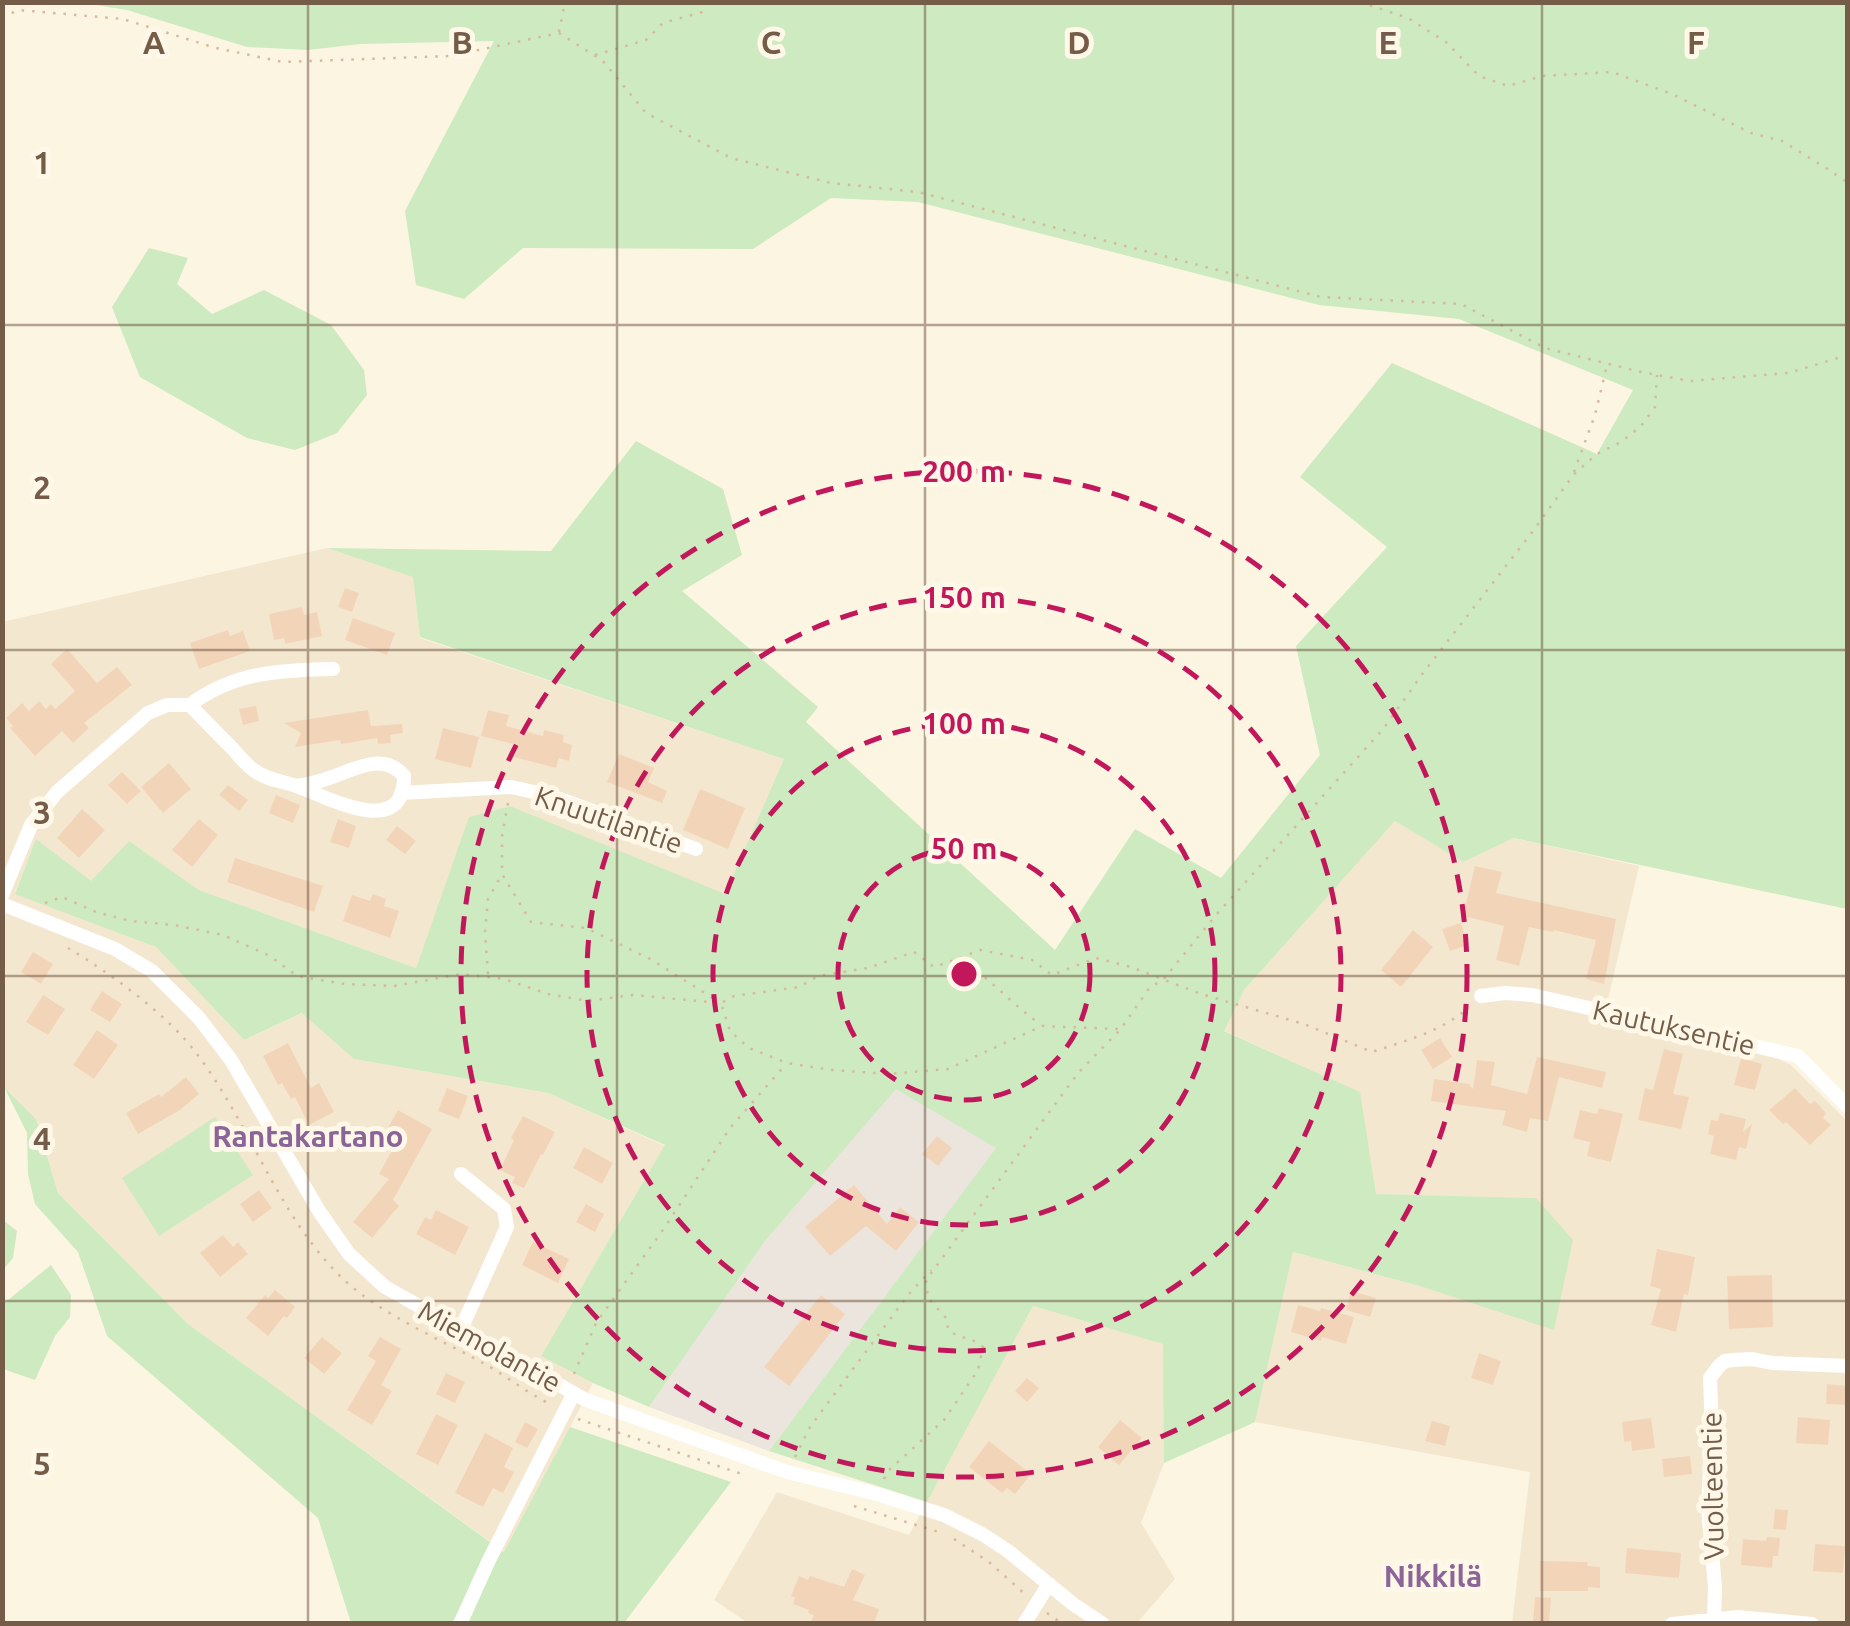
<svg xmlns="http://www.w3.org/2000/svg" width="1850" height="1626" font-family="Ubuntu,sans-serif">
	<rect width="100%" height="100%" fill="#fcf5e2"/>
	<path fill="#f4e7d0" d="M 327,548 L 414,577 L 420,638 L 784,759 L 725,895 L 510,806 L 470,817 L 416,968 L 199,890 L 129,841 L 91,882 L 36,840 L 15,893 L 156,947 L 244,1040 L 305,1012 L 354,1059 L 548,1093 L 665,1146 L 541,1356 L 593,1383 L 505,1552 L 188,1324 L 58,1193 L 36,1119 L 3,1086 L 2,622 Z
		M 1395,821 L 1463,862 L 1514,838 L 1639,866 L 1604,1017 L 1770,1055 L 1791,1065 L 1847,1121 L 1847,1623 L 1512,1623 L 1530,1472 L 1255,1422 L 1293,1252 L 1423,1287 L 1536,1198 L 1376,1194 L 1359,1092 L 1223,1030 L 1244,990 Z
		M 1033,1306 L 1164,1344 L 1164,1463 L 1141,1523 L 1175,1579 L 1137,1623 L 748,1623 L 714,1600 L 777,1492 L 909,1535 Z"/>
	<path fill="#ebe5dd" d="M 896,1088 L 997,1147 L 769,1451 L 649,1407 L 765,1241 Z"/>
	<path fill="#cdeac0" d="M 83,3 L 1847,3 L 1847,909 L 1514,838 L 1463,862 L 1395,821 L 1244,990 L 1224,1031 L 1360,1092 L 1376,1194 L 1536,1198 L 1573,1240 L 1554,1330 L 1423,1287 L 1293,1252 L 1255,1422 L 1164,1463 L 1163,1344 L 1033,1306 L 927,1502 L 769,1451 L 996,1148 L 896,1089 L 765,1241 L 649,1407 L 593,1383 L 541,1356 L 665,1145 L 548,1093 L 354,1059 L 302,1013 L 244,1040 L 156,947 L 15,894 L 36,839 L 91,881 L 129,841 L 199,890 L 416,968 L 469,817 L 510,806 L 725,894 L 784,759 L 420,637 L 413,577 L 327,548 L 551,551 L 636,441 L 723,489 L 742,555 L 682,591 L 818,707 L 806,722 L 1055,950 L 1135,829 L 1221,878 L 1320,755 L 1296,646 L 1387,547 L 1300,477 L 1392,363 L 1597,454 L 1633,390 L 1459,319 L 1319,305 L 918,202 L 831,198 L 753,249 L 523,248 L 464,299 L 416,285 L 405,211 L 494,41 L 360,44 L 308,50 L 247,47 L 127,10 Z
		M 149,248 L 188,258 L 177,284 L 212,314 L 264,290 L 331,325 L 364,370 L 367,395 L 337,433 L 295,450 L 247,438 L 140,377 L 112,307 Z
		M 4,1087 L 36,1119 L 58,1193 L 188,1324 L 504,1552 L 570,1427 L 731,1482 L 624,1623 L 351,1623 L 318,1518 L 107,1336 L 78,1252 L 35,1204 L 28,1174 L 27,1133 Z
		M 215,1117 L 253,1175 L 159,1236 L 122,1178 Z
		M 3,1220 L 17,1231 L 13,1258 L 3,1270 Z
		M 51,1265 L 71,1295 L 70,1317 L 55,1336 L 35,1380 L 3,1369 L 3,1304 Z"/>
	<path fill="#f2d5b9" d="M 345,588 L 359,593 L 352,612 L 338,607 Z
		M 302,607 L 304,615 L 317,612 L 322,636 L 285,644 L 284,638 L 274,640 L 269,614 Z
		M 353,618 L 395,633 L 387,655 L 345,640 Z
		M 228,630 L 230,636 L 243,631 L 250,651 L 199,669 L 190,643 Z
		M 67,649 L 97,683 L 117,667 L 132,685 L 84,723 L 89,728 L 73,743 L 62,731 L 35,756 L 10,728 L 13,726 L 6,718 L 22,703 L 29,711 L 39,701 L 46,709 L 51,704 L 55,709 L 75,691 L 51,664 Z
		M 256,706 L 259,721 L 243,725 L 239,709 Z
		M 368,710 L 371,726 L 402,724 L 403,733 L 390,735 L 391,743 L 378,744 L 377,738 L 341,744 L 340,740 L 295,747 L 301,733 L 284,723 Z
		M 488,710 L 509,715 L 506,726 L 543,736 L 544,730 L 564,735 L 563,742 L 572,745 L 569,761 L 559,758 L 556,768 L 514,757 L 517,745 L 481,736 Z
		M 443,728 L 479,737 L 471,768 L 435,759 Z
		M 619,754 L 654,768 L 648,782 L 667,791 L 662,803 L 607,782 Z
		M 169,763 L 191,789 L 163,813 L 141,787 Z
		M 122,772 L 141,791 L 127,804 L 108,785 Z
		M 228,785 L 248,800 L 239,811 L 219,795 Z
		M 700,789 L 745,808 L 728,849 L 683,830 Z
		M 276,795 L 300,805 L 293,823 L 269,813 Z
		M 82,809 L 105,830 L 79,858 L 57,838 Z
		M 199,819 L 218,835 L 192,867 L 172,850 Z
		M 338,819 L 356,826 L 349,848 L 330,842 Z
		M 397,826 L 416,841 L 405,854 L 386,840 Z
		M 235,858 L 323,886 L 314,912 L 227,882 Z
		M 1475,866 L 1502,872 L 1496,893 L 1616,919 L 1604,984 L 1586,979 L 1596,940 L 1554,930 L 1553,932 L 1529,927 L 1519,966 L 1496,960 L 1504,926 L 1463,916 Z
		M 373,894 L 386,899 L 384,906 L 399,911 L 390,938 L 343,921 L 352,895 L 370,901 Z
		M 1461,923 L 1468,945 L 1450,951 L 1442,929 Z
		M 1413,930 L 1433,947 L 1401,987 L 1381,970 Z
		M 33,952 L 53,964 L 41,984 L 21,972 Z
		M 102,991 L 122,1004 L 110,1022 L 90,1010 Z
		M 43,995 L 65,1009 L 48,1035 L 26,1022 Z
		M 97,1030 L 118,1045 L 94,1079 L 73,1065 Z
		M 1440,1038 L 1452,1057 L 1433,1069 L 1421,1050 Z
		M 288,1043 L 311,1088 L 319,1083 L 334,1112 L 309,1125 L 295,1097 L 291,1099 L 282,1083 L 278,1085 L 263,1056 Z
		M 1664,1049 L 1683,1054 L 1673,1094 L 1689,1097 L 1681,1129 L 1638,1120 L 1645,1088 L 1653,1090 Z
		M 1537,1057 L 1606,1072 L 1602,1088 L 1559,1077 L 1548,1121 L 1530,1118 L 1527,1132 L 1502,1125 L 1506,1111 L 1431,1101 L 1434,1079 L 1469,1084 L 1473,1089 L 1477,1060 L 1495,1062 L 1491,1085 L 1527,1094 Z
		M 1741,1058 L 1762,1064 L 1755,1090 L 1734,1085 Z
		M 186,1077 L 199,1094 L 180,1110 L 138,1134 L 126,1113 L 159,1094 L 161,1097 Z
		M 447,1088 L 468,1096 L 459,1119 L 438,1111 Z
		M 1795,1088 L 1810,1104 L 1815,1101 L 1826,1113 L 1823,1118 L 1831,1125 L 1810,1145 L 1786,1122 L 1783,1124 L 1769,1110 Z
		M 1599,1108 L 1623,1114 L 1611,1162 L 1587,1156 L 1590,1142 L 1573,1138 L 1580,1110 L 1597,1114 Z
		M 398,1110 L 432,1129 L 393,1200 L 399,1206 L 372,1238 L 353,1222 L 389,1179 L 379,1174 L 399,1138 L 386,1131 Z
		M 1720,1113 L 1746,1119 L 1743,1132 L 1752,1124 L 1746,1149 L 1739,1147 L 1736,1160 L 1710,1154 L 1714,1136 L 1708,1134 L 1711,1120 L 1718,1121 Z
		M 523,1116 L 555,1132 L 543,1155 L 541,1154 L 524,1188 L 512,1183 L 515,1177 L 500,1170 L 514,1140 L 511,1138 Z
		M 937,1136 L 952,1148 L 938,1166 L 922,1154 Z
		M 584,1147 L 613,1163 L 602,1184 L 573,1168 Z
		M 854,1185 L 887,1224 L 900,1207 L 919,1222 L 896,1251 L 866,1226 L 830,1256 L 805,1227 Z
		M 259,1190 L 272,1208 L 253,1222 L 240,1204 Z
		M 586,1204 L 604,1214 L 595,1232 L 576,1222 Z
		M 436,1210 L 469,1227 L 455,1255 L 416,1234 L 425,1217 L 431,1220 Z
		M 223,1235 L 233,1247 L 238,1242 L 248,1254 L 220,1277 L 200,1253 Z
		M 533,1242 L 569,1259 L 558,1283 L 522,1265 Z
		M 1657,1249 L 1695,1257 L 1688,1295 L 1684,1294 L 1676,1332 L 1651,1325 L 1661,1289 L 1650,1286 Z
		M 1772,1275 L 1773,1327 L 1729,1329 L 1727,1276 Z
		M 275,1290 L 295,1307 L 287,1318 L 284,1316 L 268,1336 L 246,1318 L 265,1295 L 268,1298 Z
		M 1351,1291 L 1376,1298 L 1370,1317 L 1346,1310 Z
		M 821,1295 L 845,1314 L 789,1386 L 764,1367 Z
		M 1298,1305 L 1320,1311 L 1321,1308 L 1354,1317 L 1346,1344 L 1322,1337 L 1321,1341 L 1291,1332 Z
		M 322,1337 L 342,1353 L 324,1374 L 304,1358 Z
		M 380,1337 L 401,1349 L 381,1385 L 392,1391 L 372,1425 L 347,1410 L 376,1361 L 368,1356 Z
		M 1479,1353 L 1501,1361 L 1493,1385 L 1471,1378 Z
		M 446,1373 L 465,1382 L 455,1403 L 436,1394 Z
		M 1027,1378 L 1039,1388 L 1027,1402 L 1015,1391 Z
		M 1827,1384 L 1848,1386 L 1848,1405 L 1826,1404 Z
		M 436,1414 L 458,1425 L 438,1465 L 416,1454 Z
		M 1798,1417 L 1830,1420 L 1828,1445 L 1796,1443 Z
		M 1651,1418 L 1655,1448 L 1632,1451 L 1631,1441 L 1624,1442 L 1622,1422 Z
		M 1120,1420 L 1142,1438 L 1119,1465 L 1098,1447 Z
		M 1432,1421 L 1450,1426 L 1445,1446 L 1425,1441 Z
		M 525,1422 L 538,1429 L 527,1448 L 515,1442 Z
		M 485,1433 L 513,1448 L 504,1467 L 514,1472 L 503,1493 L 493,1488 L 483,1507 L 455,1493 Z
		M 989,1441 L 1031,1474 L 1015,1494 L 1007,1488 L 1002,1493 L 969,1467 Z
		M 1690,1456 L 1692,1474 L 1664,1477 L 1662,1459 Z
		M 1775,1509 L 1788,1510 L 1786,1530 L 1773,1529 Z
		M 1767,1537 L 1780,1538 L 1778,1556 L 1773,1556 L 1772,1568 L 1741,1565 L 1743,1539 L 1766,1541 Z
		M 1815,1544 L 1845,1546 L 1843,1573 L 1813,1571 Z
		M 1627,1548 L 1681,1553 L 1679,1578 L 1625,1573 Z
		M 1540,1561 L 1588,1562 L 1587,1566 L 1600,1567 L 1600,1588 L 1588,1587 L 1588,1591 L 1540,1591 Z
		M 852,1569 L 865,1575 L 853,1600 L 879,1609 L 874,1624 L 810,1624 L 814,1615 L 808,1613 L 809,1610 L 793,1604 L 795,1598 L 791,1596 L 799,1576 L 808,1580 L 810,1576 L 844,1587 Z
		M 1535,1597 L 1551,1598 L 1549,1623 L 1533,1622 Z"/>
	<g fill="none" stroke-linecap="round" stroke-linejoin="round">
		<path stroke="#d7b99d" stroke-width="2.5" stroke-dasharray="2.5 8" stroke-linecap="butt" d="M 1360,2 L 1408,18 L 1446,42 L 1479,76 L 1508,86 L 1542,76 L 1612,72 L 1672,94 L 1751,133 L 1782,141 L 1826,168 L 1848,183
			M 2,17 L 19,10 L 123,19 L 216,48 L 283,62 L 450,56 L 559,33 L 603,61 L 646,113 L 731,158 L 831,183 L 918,192 L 1321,297 L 1461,304 L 1545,348 L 1641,372 L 1690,381 L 1788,373 L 1848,355
			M 559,32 L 565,2
			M 595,55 L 646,40 L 663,23 L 702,12 L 707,2
			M 1574,472 L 1595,415 L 1607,365
			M 508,803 L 502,836 L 502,874 L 531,922 L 586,928 L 652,960 L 716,1000
			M 45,903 L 62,897 L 96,912 L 130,921 L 174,925 L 223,935 L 270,956 L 297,976 L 345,984 L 394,986 L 461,974 L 504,979 L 548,994 L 588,1001 L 632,995 L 721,1003 L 730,1031 L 749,1048 L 787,1063 L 832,1070 L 888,1074 L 948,1069 L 1042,1026 L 1119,1029
			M 68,948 C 110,973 168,1015 197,1054 C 250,1124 277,1214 341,1277 C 380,1315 443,1340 490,1367 C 510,1379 528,1393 548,1403
			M 960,958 L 980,950 L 1032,960 L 1052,975 L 1096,958 L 1131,967 L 1201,994 L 1304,1024 L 1372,1052 C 1405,1041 1443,1031 1469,1007
			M 488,974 L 485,932 L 488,899 L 501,876
			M 723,1002 L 734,996 L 799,987 L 818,976 L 868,968 L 914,952 L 934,967 L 960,958 C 989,978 1012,1004 1041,1025
			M 574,1374 L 596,1323 L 665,1227 L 730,1128 L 786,1064
			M 578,1419 L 745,1475
			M 795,1457 L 810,1427 L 908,1295 L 931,1270
			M 884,1479 L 888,1471 L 944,1420 L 978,1370 L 983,1347 C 971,1336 961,1340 948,1330 L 947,1319 L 928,1298 L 926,1280 L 1078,1073 L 1120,1030 L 1150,987 L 1163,980 L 1216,915 L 1384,728 L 1423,673 L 1533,531 L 1574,474 L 1597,454 L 1621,442 L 1641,426 L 1655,407 L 1657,375
			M 854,1506 L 942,1533
			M 954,1539 L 989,1562 L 1026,1595
			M 1047,1613 L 1063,1624"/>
		<path stroke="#fff" stroke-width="14" d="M 190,705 C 233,672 281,670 333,669
			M 401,793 L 511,787 L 552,796 L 696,849
			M 2,895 L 31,825 L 57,792 L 148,713 L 167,705 L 190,705 C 204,720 219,735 233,749 C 240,757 247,766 255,771 C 269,781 284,781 299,787 C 329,798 405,840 404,776 C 383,751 354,770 329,778 C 319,782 308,784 297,786
			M 2,904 L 115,949 L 152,971 L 199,1018 L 231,1060 L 319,1211 L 349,1254 L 385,1287 L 586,1400 L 787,1472 L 877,1494 L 944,1515 L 982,1534 L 1008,1551 L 1073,1604 L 1103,1624
			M 1481,996 L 1505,993 L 1532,995 L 1798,1056 L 1848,1107
			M 461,1174 L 504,1209 L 507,1227 L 461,1329
			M 1714,1619 L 1715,1587 L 1708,1508 L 1712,1432 L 1710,1378 L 1719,1366 L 1725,1361 L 1733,1360 L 1752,1359 L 1772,1363 L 1848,1366
			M 460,1624 L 489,1560 L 574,1393
			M 1024,1624 L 1049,1584
			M 1672,1624 L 1738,1617 L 1812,1624"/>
	</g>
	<path fill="none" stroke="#745c48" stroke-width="2.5" stroke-opacity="0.55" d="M 308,2 L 308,1624M 617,2 L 617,1624M 925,2 L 925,1624M 1233,2 L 1233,1624M 1542,2 L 1542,1624M 2,325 L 1848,325M 2,650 L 1848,650M 2,976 L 1848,976M 2,1301 L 1848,1301"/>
	<g fill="none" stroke="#c2185b" stroke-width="5" stroke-dasharray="18 12">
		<circle cx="964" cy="974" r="126"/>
		<circle cx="964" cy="974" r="251"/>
		<circle cx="964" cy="974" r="377"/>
		<circle cx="964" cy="974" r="503"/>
	</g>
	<g text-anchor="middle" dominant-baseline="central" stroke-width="10" stroke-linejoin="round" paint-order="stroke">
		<g font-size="28" fill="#745c48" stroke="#fff8e8">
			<text transform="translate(609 819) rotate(19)">Knuutilantie</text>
			<text transform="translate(1674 1027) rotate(13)">Kautuksentie</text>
			<text transform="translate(490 1346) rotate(29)">Miemolantie</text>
			<text transform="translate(1712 1486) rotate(-91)">Vuolteentie</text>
		</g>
		<g font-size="30" font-weight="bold" fill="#8b6498" stroke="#fff8e8">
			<text x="308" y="1136">Rantakartano</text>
			<text x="1433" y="1576">Nikkilä</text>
		</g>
	</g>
	<g font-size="32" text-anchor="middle" font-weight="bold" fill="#745c48" stroke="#fff8e8" stroke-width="10" stroke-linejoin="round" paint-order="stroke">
		<text x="154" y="54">A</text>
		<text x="462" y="54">B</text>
		<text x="771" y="54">C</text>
		<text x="1079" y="54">D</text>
		<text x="1388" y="54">E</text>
		<text x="1696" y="54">F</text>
		<text x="42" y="174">1</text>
		<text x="42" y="499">2</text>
		<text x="42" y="824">3</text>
		<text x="42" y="1150">4</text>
		<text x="42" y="1475">5</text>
	</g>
	<circle cx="964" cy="974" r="15" fill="#c2185b" stroke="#fff8e8" stroke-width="5"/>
	<g font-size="30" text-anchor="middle" font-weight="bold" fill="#c2185b" stroke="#fff8e8" stroke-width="10" stroke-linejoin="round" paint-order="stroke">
		<text x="964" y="482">200 m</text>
		<text x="964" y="608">150 m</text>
		<text x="964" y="734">100 m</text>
		<text x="964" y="859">50 m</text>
	</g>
	<rect width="1850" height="1626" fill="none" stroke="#745c48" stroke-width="10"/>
</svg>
